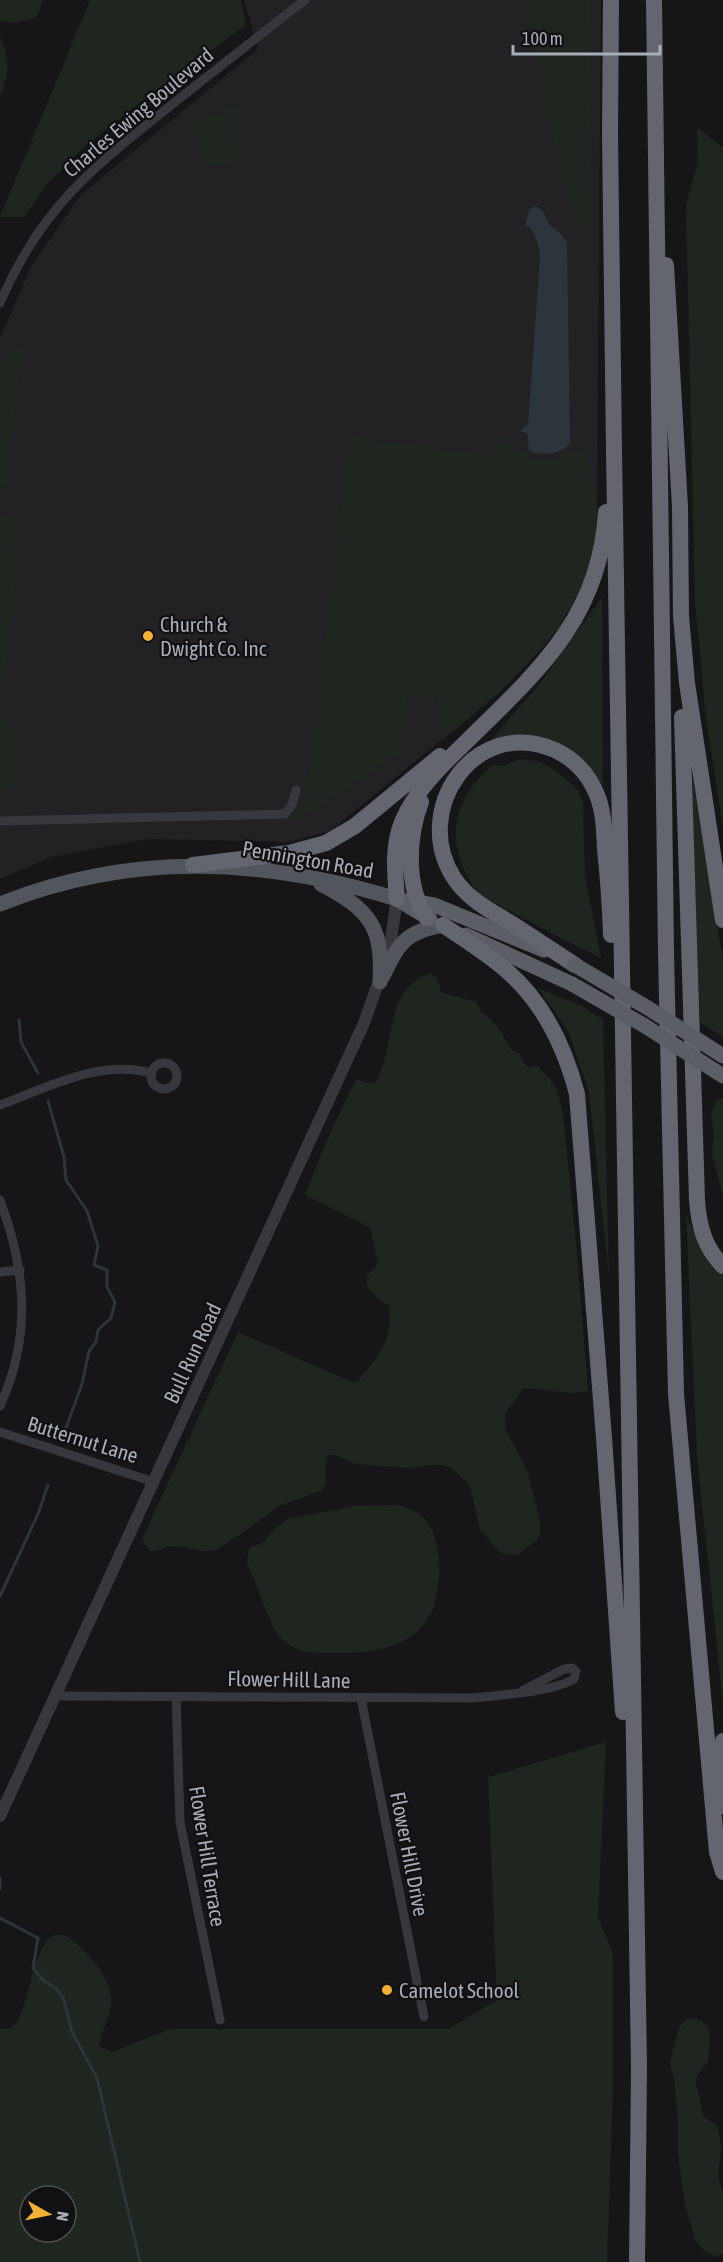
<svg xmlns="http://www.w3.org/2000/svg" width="723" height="2262" font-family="'Asap Condensed',sans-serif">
	<rect width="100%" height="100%" fill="#161618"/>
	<path fill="#222225" d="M 244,0 L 601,0 L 597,522 L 560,627 L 500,692 L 330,831 L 288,842 L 148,839 L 51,857 L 0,879 L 0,338 L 32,265 L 81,195 L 258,49 Z"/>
	<path fill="#1e261f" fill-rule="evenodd" d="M 0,0 L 44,0 L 36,18 L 11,23 L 0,21 Z
		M 90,0 L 241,0 L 246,25 L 157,89 L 85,146 L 48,183 L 24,217 L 0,217 Z
		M 528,0 L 590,0 L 591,193 L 588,227 L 585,234 L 577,226 L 553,141 Z
		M 0,36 C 10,60 10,72 0,96 Z
		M 234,104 L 238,105 L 239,110 L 239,141 L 237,158 C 229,166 213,170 205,161 C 201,157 195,128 195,122 L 222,112 Z
		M 697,127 L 723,148 L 723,828 L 706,719 L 695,601 L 686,205 L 698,161 Z
		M 22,346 L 24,349 L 9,449 L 8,482 L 6,487 L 0,487 L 0,367 L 15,348 Z
		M 501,436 L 514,447 L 542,462 L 584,450 C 591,473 598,499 597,523 C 592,617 513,682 445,738 L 436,696 L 407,696 L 403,750 L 341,794 L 292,822 L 307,791 L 348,447 L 353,437 L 490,456 Z
		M 0,515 L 12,518 L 17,567 L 1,709 L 16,738 L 18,780 L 0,796 Z
		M 602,597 L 603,785 L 573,752 L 541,736 L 489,742 L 538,686 Z
		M 521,759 L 541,762 L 558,772 L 578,790 L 583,802 L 585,876 L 601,958 C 569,942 537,926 506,909 C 498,904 485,899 478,893 C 473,888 470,879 466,873 C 445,833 458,795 491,766 L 503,766 Z
		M 690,761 L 723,960 L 723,1037 L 700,1022 Z
		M 431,973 C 439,978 439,984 441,992 L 477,1002 L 481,1011 L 498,1027 L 512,1050 L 520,1054 L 522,1061 L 529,1068 L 536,1065 L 544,1072 L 556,1087 L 563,1113 L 577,1254 L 588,1391 C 564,1397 546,1386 523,1389 L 505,1414 L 505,1429 L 527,1470 L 540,1520 L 540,1532 L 538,1539 L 517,1555 L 501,1553 L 480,1530 L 471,1490 L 467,1482 L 451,1468 L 444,1465 L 430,1465 L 410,1468 L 379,1466 L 355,1464 L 335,1455 L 328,1455 L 325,1469 L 326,1484 L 321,1491 L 278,1506 L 255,1524 L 218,1549 C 202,1556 190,1545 174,1546 C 165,1546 159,1552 150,1551 L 142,1539 L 238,1332 L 354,1383 L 359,1380 C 380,1351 392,1345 389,1306 C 381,1301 361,1288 368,1275 C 370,1272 375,1267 378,1264 L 371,1230 L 365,1225 L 305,1195 L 327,1140 L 356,1079 C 361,1080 368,1084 374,1082 C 378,1080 380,1075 381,1071 C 395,1035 387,987 431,973 Z
		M 538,988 L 582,1006 L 603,1020 L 609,1278 L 589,1092 L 568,1031 Z
		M 723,1098 L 723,1197 L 712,1153 L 714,1134 L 711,1115 L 716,1101 Z
		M 686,1215 L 696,1237 L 723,1275 L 723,1705 L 697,1455 Z
		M 397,1505 C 405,1507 415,1510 422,1516 C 444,1536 443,1590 430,1615 C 426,1624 416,1633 408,1638 C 385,1653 355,1653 329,1653 C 304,1654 283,1648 272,1625 L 247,1563 L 249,1548 L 264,1542 L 275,1528 L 288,1519 L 354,1506 Z
		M 606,1742 L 598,1917 L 613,1954 L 613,2088 L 607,2262 L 0,2262 L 0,2029 C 4,2029 10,2029 13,2026 C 33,2013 32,1904 76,1943 C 90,1956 103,1970 109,1988 C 117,2008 102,2026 99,2046 L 112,2052 L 170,2029 L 448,2029 L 497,2000 L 488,1777 ZM 30,2196 L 66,2196 L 66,2232 L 30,2232 Z
		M 690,2018 L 702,2021 L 708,2028 L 710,2038 L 708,2062 L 697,2075 L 696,2084 L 704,2117 L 718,2126 L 721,2150 L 718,2176 L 723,2195 L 723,2252 L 718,2257 L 704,2251 L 695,2240 L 685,2205 L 678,2155 L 678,2118 L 674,2080 L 670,2063 L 678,2031 L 682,2023 Z"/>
	<path fill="#2c353c" d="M 535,206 C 545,209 544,218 550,225 C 557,231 563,234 567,243 L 570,443 C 563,454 540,457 529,450 L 528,434 L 521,431 L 525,426 L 528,425 L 540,256 L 538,243 L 530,227 L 525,226 L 529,210 Z"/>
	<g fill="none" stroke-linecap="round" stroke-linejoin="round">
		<path stroke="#2c353c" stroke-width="3" d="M 19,1020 L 21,1042 L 38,1073
			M 48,1101 L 64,1157 L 66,1180 L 87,1211 L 98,1246 L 94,1265 L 107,1270 L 107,1287 L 115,1302 L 111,1318 L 98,1330 L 96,1342 L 89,1351 L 82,1384 L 66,1428
			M 0,1596 L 38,1514 L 48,1485
			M 0,1878 L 0,1889
			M 0,1918 L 38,1938 L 33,1968 L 44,1981 L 57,1989 L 64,2000 L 72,2032 L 97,2078 L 140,2262"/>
		<path stroke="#37383d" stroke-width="9" d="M 0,303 C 42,205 95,166 175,102 C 218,68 261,34 305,0
			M 0,821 L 285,814 L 292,805 L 296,790
			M151 1076a13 13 0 1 1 26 0a13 13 0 1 1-26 0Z
			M 0,1105 C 49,1087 98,1059 152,1073
			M 0,1200 C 26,1270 32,1336 0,1406
			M 0,1272 L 20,1270
			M 0,1432 L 154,1482
			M 55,1696 L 473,1698 C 499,1695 553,1692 574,1679 L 576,1671 L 572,1668 L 564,1669 L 522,1691
			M 176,1696 L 180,1822 L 220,2020
			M 361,1698 L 424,2017"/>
		<path stroke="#37383d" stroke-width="12" d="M 0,1816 L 364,1023 L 389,952 L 397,899"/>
		<path stroke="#53555c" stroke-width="15" d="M 321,884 C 370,910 383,926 380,982
			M 0,904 C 133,851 263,858 397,899
			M 383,976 C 399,943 405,932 443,925"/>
		<path stroke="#5b5e65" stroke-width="15" d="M 397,899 L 430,919
			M 409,900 L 434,905 L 544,950
			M 466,935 L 572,984"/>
		<path stroke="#63666e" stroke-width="16" d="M 611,0 L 610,134 L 614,451 L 639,2068 L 637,2262
			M 654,0 L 666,952 L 676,1394 L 717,1852 L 723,1872
			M 666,265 L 680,507 L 681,616 L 687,683 L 723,920
			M 682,717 L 697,1200 C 699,1226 704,1247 723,1266
			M 421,802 C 408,837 405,887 427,918
			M 193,865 L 289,853 L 326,843 L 355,826 L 440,756
			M 397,899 C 395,873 392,847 402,822 C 415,791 441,766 465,743 C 536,673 600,619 606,512
			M 443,925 C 465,940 488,954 507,971 C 544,1003 565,1048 577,1094 L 604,1438 L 623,1712
			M 575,965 C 555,952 534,938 514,925 C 492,911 469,901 454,878 C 410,810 475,715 555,750 C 574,759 589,775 597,795 C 604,812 604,831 605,849 C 608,877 610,906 611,935
			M 723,1806 L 723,1741"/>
		<path stroke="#5b5e65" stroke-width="15" d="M 575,965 L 648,1008 L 723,1056
			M 572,984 L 645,1026 L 723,1076"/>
	</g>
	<g fill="#f2b134" stroke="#111113" stroke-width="2">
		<circle cx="148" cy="636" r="6"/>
		<circle cx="387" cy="1990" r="6"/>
	</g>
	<g text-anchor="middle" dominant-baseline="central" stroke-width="4.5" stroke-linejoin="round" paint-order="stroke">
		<g font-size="21" fill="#a8adb8" stroke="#111113">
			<text transform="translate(138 112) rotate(-40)">Charles Ewing Boulevard</text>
			<text transform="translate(308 859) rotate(10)">Pennington Road</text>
			<text transform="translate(192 1353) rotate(-65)">Bull Run Road</text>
			<text transform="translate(83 1439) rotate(17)">Butternut Lane</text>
			<text transform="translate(289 1679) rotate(1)">Flower Hill Lane</text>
			<text transform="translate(410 1854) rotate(79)">Flower Hill Drive</text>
			<text transform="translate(208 1856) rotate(81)">Flower Hill Terrace</text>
		</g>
		<g font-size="21" fill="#a8adb8" stroke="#111113" text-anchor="start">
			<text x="160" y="624">Church &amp;<tspan x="160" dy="24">Dwight Co. Inc</tspan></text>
			<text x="399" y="1990">Camelot School</text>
		</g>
	</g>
	<g transform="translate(48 2214) rotate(99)"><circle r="28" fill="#111113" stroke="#4d4f55" stroke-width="1.5"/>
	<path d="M0-4.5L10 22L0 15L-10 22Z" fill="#f2b134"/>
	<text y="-9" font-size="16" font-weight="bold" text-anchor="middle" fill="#a8adb8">N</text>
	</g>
	<path d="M513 45v9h147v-9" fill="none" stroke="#a8adb8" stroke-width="3"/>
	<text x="522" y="45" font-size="18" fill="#a8adb8" stroke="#111113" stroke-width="4.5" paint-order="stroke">100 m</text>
</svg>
